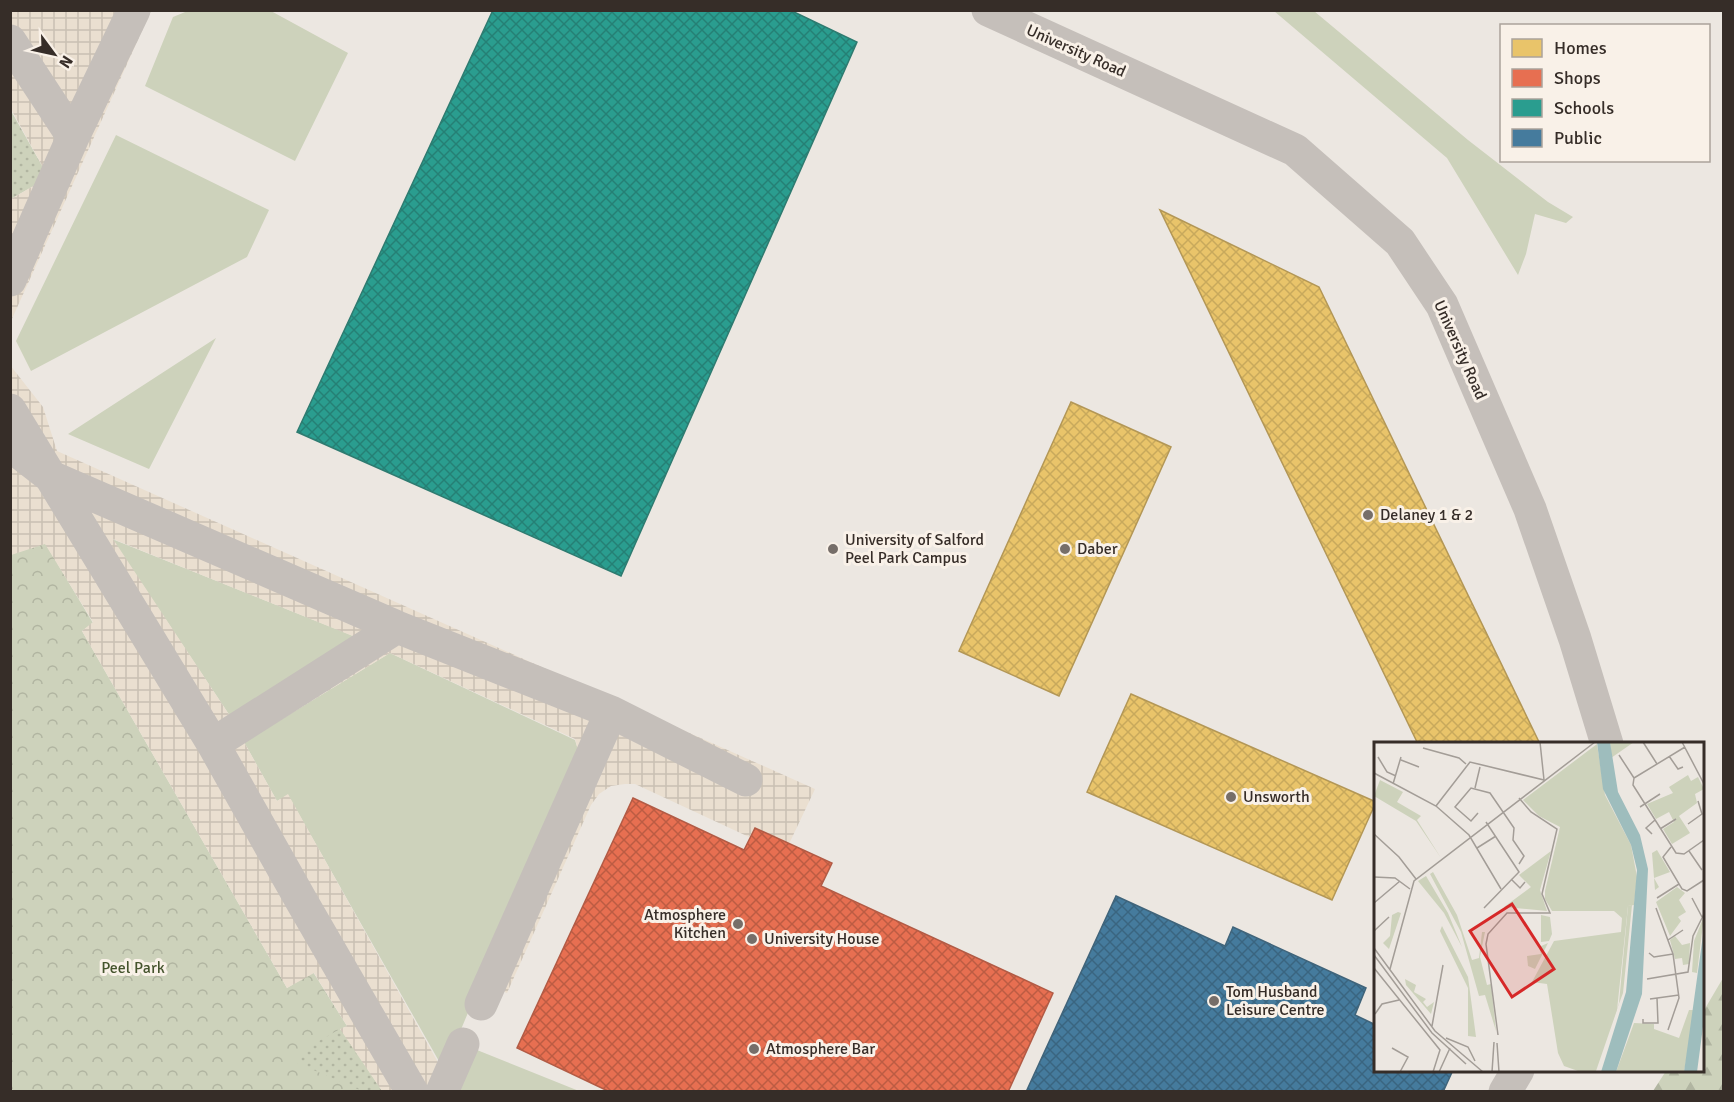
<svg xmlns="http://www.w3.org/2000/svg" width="1734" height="1102" font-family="Signika,sans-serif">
	<defs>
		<pattern id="forest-firs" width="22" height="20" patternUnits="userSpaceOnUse" patternTransform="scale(1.5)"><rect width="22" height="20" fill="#cdd2bb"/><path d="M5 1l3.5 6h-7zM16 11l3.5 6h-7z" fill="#b1b5a1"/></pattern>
		<pattern id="park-crowns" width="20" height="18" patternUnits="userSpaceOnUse" patternTransform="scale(1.5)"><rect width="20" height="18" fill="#cdd2bb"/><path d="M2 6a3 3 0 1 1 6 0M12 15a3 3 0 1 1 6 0" fill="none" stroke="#b1b5a1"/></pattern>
		<pattern id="garden-dots" width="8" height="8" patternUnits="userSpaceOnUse" patternTransform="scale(1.5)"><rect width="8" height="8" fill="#cdd2bb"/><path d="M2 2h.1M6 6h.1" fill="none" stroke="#b1b5a1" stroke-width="1.8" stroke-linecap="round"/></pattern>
		<pattern id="plaza-grid" width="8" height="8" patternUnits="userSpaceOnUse" patternTransform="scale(1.5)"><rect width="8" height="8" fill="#eadfd0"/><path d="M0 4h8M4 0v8" fill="none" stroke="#c9c0b3"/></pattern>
		<pattern id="homes-cross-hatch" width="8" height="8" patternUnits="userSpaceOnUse" patternTransform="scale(1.5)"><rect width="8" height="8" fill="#e9c46a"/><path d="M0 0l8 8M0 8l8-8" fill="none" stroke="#c8a95c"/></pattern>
		<pattern id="shops-cross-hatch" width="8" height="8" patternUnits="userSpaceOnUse" patternTransform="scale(1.5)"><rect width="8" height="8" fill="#e76f51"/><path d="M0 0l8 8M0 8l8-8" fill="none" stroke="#bc5c43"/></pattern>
		<pattern id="schools-cross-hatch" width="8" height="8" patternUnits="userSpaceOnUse" patternTransform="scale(1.5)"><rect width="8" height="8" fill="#2a9d8f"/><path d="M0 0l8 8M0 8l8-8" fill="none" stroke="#258075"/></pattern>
		<pattern id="public-cross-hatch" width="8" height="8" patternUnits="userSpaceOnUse" patternTransform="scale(1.5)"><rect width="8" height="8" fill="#457b9d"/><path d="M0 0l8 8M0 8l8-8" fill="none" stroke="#3a6580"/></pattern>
	</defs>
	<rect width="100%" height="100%" fill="#ece7e1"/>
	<path fill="#cdd2bb" d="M 190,10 L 271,11 L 348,53 L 295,161 L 145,86 L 173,17 Z
		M 1274,11 L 1314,11 L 1468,140 L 1548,202 L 1573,217 L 1566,223 L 1535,214 L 1526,254 L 1518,275 L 1447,158 Z
		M 116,135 L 269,210 L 247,257 L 31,371 L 16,341 Z
		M 216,338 L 149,469 L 68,434 Z
		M 112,539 L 356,637 L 230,716 Z
		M 390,653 L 575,740 L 578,750 L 444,1070 L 288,795 L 277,801 L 244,742 Z
		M 472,1048 L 579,1091 L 454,1092 Z"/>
	<path fill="url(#forest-firs)" d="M 1723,978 L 1723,1091 L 1653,1091 L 1666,1071 L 1702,1070 L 1703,1012 Z"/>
	<path fill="url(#park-crowns)" d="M 45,543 L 93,623 L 82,631 L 287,988 L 313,972 L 347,1026 L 341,1029 L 382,1091 L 11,1091 L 10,555 Z"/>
	<path fill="url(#garden-dots)" d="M 10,109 L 45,171 L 42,181 L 11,199 Z
		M 340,1029 L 382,1091 L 362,1091 L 297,1063 L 310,1046 Z"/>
	<path fill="url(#plaza-grid)" fill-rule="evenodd" d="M 11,11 L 151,11 L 11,321 L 11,199 L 42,181 L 45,171 L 11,109 Z
		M 10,365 L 43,407 L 57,451 L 815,789 L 789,844 L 755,828 L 749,837 L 635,784 L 625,784 L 611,786 L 599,794 L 591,805 L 507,993 L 502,991 L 578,750 L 575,739 L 390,653 L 244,742 L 277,801 L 288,794 L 454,1091 L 382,1091 L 340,1029 L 347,1026 L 314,973 L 287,988 L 82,631 L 93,622 L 45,544 L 11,555 ZM 113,539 L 355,637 L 230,716 Z"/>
	<path fill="url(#homes-cross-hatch)" stroke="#b39756" stroke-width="1.5" d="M 1160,210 L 1319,287 L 1540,744 L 1418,744 Z
		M 1071,402 L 1171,447 L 1059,696 L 959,651 Z
		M 1131,694 L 1376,802 L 1332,900 L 1087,792 Z"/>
	<path fill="url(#shops-cross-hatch)" stroke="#b25b45" stroke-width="1.5" d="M 633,798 L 744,850 L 755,828 L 832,863 L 821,886 L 1053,993 L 1008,1092 L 610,1092 L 517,1048 Z"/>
	<path fill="url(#schools-cross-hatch)" stroke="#2e7b70" stroke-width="1.5" d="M 493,10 L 790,10 L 857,42 L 621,576 L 297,432 Z"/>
	<path fill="url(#public-cross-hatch)" stroke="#40647a" stroke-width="1.5" d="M 1116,896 L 1225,946 L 1233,927 L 1366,988 L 1355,1015 L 1376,1025 L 1376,1070 L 1453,1070 L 1443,1092 L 1026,1092 Z"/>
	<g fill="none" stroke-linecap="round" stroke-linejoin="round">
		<path stroke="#c5bfba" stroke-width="33" d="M 10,41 L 73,137 L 10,280
			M 73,137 L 134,10
			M 10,410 L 213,744 L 302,902 L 412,1092
			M 10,445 L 51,477 L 397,627 L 611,712 L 746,780
			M 213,744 L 397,627
			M 481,1004 L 611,712
			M 442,1092 L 463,1044"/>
		<path stroke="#c5bfba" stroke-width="33" d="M 988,10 L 1295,150 L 1400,242 L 1442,305 L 1530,509 L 1575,639 L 1607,744
			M 1505,1092 L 1518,1070"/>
	</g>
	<g fill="#766e69" stroke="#f9f1e8" stroke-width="2">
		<circle cx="1368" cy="515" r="6"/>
		<circle cx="833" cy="549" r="6"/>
		<circle cx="1065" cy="549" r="6"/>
		<circle cx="1231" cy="797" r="6"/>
		<circle cx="738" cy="924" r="6"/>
		<circle cx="752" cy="939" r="6"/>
		<circle cx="1214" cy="1001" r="6"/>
		<circle cx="754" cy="1049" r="6"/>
	</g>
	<g text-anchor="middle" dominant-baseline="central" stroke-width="6" stroke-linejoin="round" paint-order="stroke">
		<g font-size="16" fill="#362d28" stroke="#f9f1e8">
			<text transform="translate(1076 51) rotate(24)">University Road</text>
			<text transform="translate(1460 350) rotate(66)">University Road</text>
		</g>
		<g font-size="16" fill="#362d28" stroke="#f9f1e8" text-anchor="start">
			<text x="1380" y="515">Delaney 1 &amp; 2</text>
			<text x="845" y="540">University of Salford<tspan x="845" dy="18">Peel Park Campus</tspan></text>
			<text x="1077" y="549">Daber</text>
			<text x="1243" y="797">Unsworth</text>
			<text x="726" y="915" text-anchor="end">Atmosphere<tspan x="726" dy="18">Kitchen</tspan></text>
			<text x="764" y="939">University House</text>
			<text x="1226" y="992">Tom Husband<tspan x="1226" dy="18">Leisure Centre</tspan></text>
			<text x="766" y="1049">Atmosphere Bar</text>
		</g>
		<g font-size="16" fill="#45542d" stroke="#f9f1e8">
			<text x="133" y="968">Peel Park</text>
		</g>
	</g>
	<g transform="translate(1374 742)">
		<rect width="330" height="330" fill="#ece7e1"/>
		<path d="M 236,0 L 260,0 L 237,16 ZM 6,38 L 29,50 L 23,60 L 47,74 L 43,78 L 67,116 L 42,79 L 0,54 ZM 283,108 L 296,130 L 280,136 L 285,145 L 281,148 L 278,111 ZM 59,130 L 83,173 L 98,218 L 105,216 L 108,190 L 111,190 L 106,215 L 113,243 L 117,242 L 122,289 L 111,253 L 105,254 L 87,190 L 56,132 ZM 52,134 L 74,171 L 88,205 L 70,171 L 44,139 ZM 258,163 L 249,251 L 227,310 L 245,261 L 254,164 ZM 167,173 L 176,175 L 178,192 L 175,199 L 167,200 ZM 330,174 L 323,231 L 318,230 L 320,199 ZM 174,201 L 161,227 L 154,224 L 153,214 L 167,212 L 165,205 ZM 31,237 L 42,243 L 40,250 L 52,257 L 49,260 L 53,265 L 60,260 L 57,272 L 32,243 Z" fill="#cdd2bb"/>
		<path d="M 177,109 L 166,148 L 173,169 L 130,165 L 157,145 L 145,133 ZM 24,170 L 27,171 L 15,207 L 9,201 L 16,194 L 18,173 ZM 68,184 L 94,235 L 102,295 L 94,294 L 94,246 L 66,189 Z" fill="#cdd2bb"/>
		<path d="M 223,2 L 231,53 L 257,103 L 263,135 L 260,163 L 254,164 L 243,268 L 222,329 L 204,329 L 190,324 L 184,311 L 173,242 L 158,240 L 180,199 L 247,190 L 248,176 L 240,169 L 178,169 L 171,157 L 171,149 L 186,85 L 165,74 L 149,58 ZM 314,33 L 317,39 L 324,35 L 330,47 L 321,52 L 323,61 L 305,74 L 316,91 L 298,102 L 289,87 L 300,80 L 295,70 L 282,77 L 273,62 L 299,51 L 295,45 ZM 303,145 L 311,151 L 305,158 L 312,170 L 304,175 L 307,179 L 296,194 L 282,160 ZM 301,194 L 308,203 L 316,201 L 315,222 L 309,223 L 308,216 L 301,217 L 296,198 ZM 315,268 L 321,268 L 310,330 L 242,330 L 260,281 L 280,282 L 280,287 L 305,296 Z" fill="#cdd2bb"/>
		<path d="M 223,0 L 236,0 L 244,50 L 266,93 L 274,127 L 268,252 L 242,330 L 227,330 L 252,250 L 263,128 L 257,103 L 229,47 ZM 330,186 L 330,277 L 323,330 L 310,330 Z" fill="#9ebdbd"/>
		<path fill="none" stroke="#a39d97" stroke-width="1.5" d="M 269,0 L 283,22M 308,0 L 330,42M 49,6 L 85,16 L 92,22M 245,13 L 260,36M 295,14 L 304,27 L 309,25M 4,15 L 13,30 L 22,34M 27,18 L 45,25M 0,31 L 62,64 L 95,93 L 127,147M 260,36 L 259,43 L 302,111 L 310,112 L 330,98M 260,36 L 311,5M 19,42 L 27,15M 101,46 L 106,25M 62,64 L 96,20 L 170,38 L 166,0M 266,65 L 286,52M 104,71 L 97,79 L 81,65 L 97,46 L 116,51 L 140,86 L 139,98 L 150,114 L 145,122M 314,82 L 328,72 L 324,59M 286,87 L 302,77M 0,92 L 25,115 L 42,137M 278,92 L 272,86 L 281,78M 297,105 L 289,115 L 308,147 L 313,149 L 330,138M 103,106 L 122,94M 315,109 L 328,128M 0,135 L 21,136 L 36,147M 137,137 L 146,146 L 151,140M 283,156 L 305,142M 318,156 L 328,175M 0,161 L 26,139M 110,166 L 145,130 L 112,80M 282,166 L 299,212 L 305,256 L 294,288M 0,189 L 15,175M 294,198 L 309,188M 0,206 L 61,289 L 109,330M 275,211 L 280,215 L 299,212M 0,213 L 58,291 L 92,322M 0,226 L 66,308 L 59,330M 16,227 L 40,139 L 221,0M 273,237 L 314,230 L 319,194 L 330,172M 276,257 L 305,253M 1,272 L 8,262 L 25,258M 269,277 L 269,281 L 284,281 L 283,256M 58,284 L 69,223M 124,293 L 112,202 L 114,192 L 133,171 L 176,171 L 168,152 L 183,87 L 157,70 L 145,56M 72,296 L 94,305 L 101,319M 123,301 L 125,330M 18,306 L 34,315 L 26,330M 65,330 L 76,306M 118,330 L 120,300"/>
		<path fill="#d62828" fill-opacity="0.15" stroke="#d62828" stroke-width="3" d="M 138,162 L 180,227 L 138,255 L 96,189 Z"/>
		<rect width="330" height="330" fill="none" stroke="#362d28" stroke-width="3"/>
	</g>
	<rect width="1734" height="1102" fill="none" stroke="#362d28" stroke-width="24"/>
	<rect x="1500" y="24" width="210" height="138" fill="#f9f1e8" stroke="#aba39b" stroke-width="1.5"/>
	<rect x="1512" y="39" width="30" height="18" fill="#e9c46a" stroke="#aba39b" stroke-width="1.5"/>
	<text x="1554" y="54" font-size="18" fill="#362d28">Homes</text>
	<rect x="1512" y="69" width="30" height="18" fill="#e76f51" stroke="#aba39b" stroke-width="1.5"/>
	<text x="1554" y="84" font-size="18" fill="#362d28">Shops</text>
	<rect x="1512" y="99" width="30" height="18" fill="#2a9d8f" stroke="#aba39b" stroke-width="1.5"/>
	<text x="1554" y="114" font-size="18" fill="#362d28">Schools</text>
	<rect x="1512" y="129" width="30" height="18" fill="#457b9d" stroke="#aba39b" stroke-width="1.5"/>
	<text x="1554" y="144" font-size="18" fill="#362d28">Public</text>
	<g transform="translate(54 54) rotate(123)" stroke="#f9f1e8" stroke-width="4.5" paint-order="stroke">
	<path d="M0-4.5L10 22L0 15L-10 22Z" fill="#362d28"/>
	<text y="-9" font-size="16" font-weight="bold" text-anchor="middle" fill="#362d28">N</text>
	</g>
</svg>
